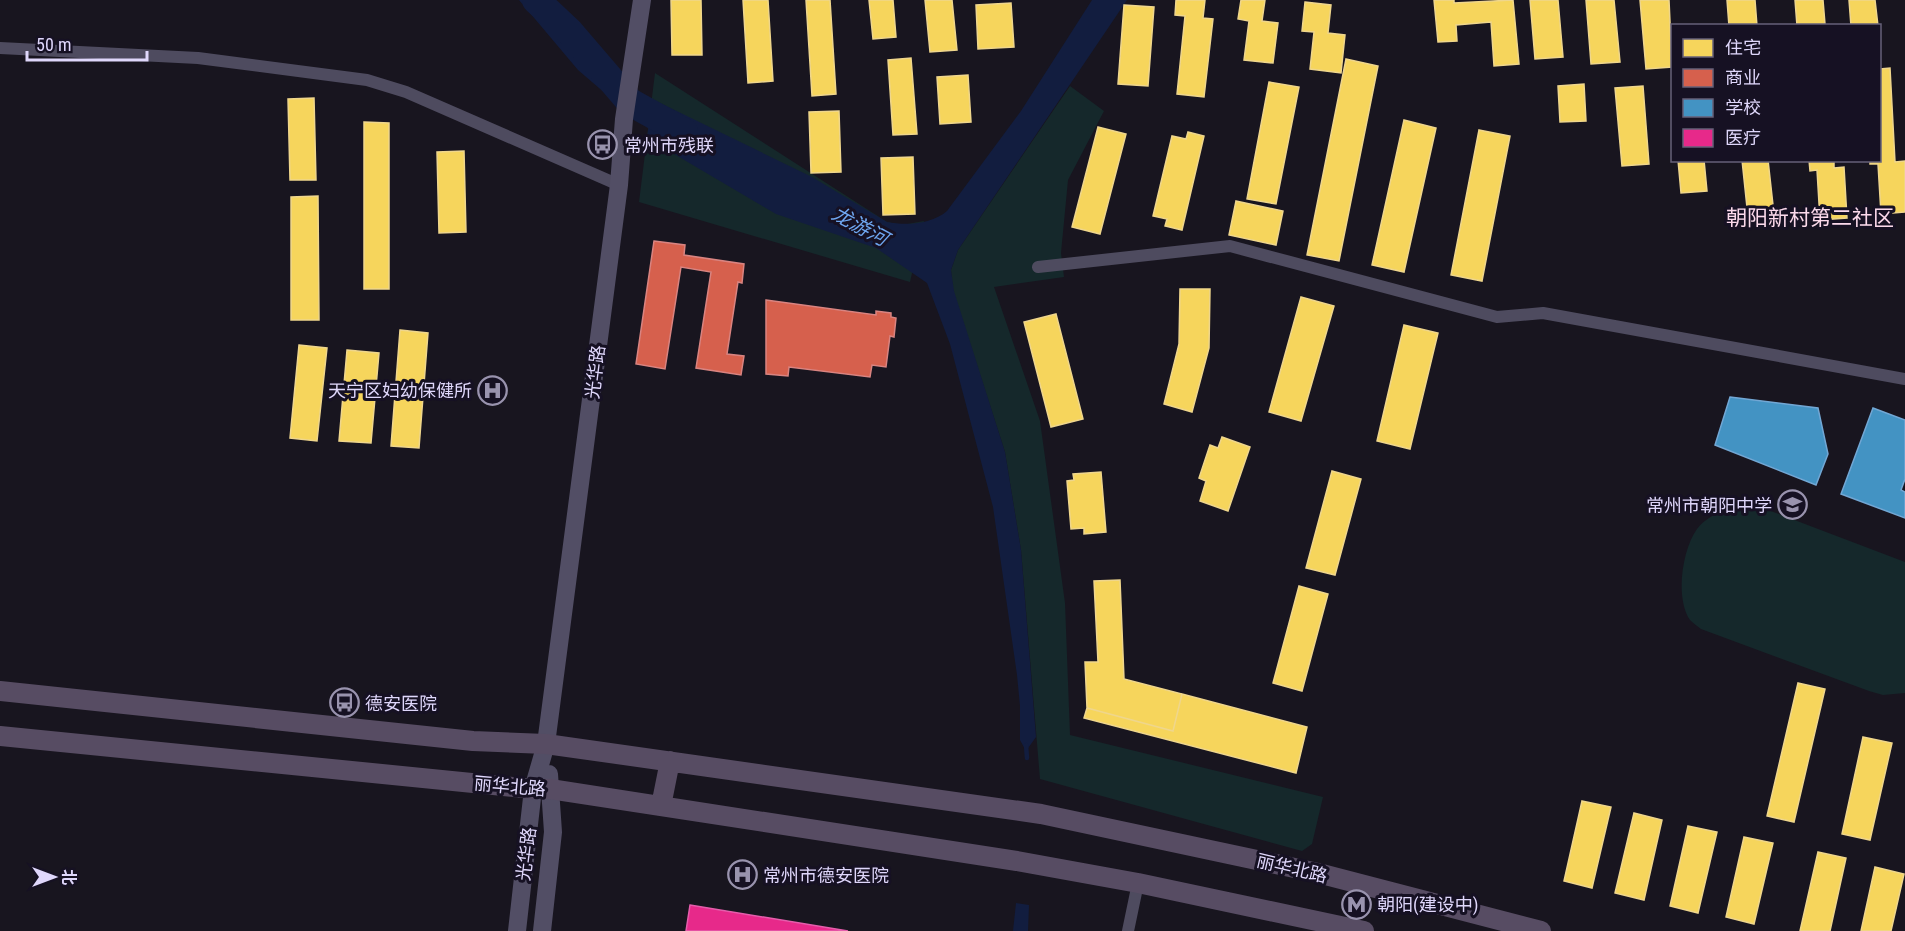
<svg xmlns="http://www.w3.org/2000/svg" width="1905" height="931" font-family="'Roboto Condensed','Noto Sans SC',sans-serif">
	<rect width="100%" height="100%" fill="#18151f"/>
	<path fill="#15282b" d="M 655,73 L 887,222 L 902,225 L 924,221 L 910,282 L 639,202 Z
		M 1070,86 L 1104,111 L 1068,180 L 1061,253 L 1064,277 L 994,287 L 1040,421 L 1065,603 L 1070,735 L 1323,797 L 1312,844 L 1302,851 L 1040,779 L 1021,550 L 1005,452 L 953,291 L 951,270 L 958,250 Z
		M 1734,497 L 1905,562 L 1905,693 L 1883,695 L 1869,691 L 1701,629 C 1697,626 1693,623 1690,620 C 1675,598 1682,550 1697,529 C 1705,518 1720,512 1732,506 Z"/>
	<path fill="#121d3f" d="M 519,0 L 555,0 L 608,58 L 606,94 L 578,70 Z
		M 1092,0 L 1127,0 L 958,250 L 951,270 L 954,291 L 1005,452 L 1021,550 L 1036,737 L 1026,751 L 1020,740 L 1020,706 L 1017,675 L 993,507 L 950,344 L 927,283 L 876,248 L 776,214 L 647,138 L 652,99 L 812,177 L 887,222 C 907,226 932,224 947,211 L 1021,111 Z
		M 1016,903 L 1029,905 L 1028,931 L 1013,931 Z"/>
	<path fill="#f6d55c" stroke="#efd68c" stroke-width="1.5" d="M 671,0 L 701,0 L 702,55 L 672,55 Z
		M 743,0 L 768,0 L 773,81 L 748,83 Z
		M 806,0 L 830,0 L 836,94 L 812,96 Z
		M 869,0 L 893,0 L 896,37 L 873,39 Z
		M 925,0 L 952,0 L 957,50 L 930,52 Z
		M 1176,0 L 1205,0 L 1203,18 L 1213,19 L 1204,97 L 1177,94 L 1185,16 L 1175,15 Z
		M 1241,0 L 1265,0 L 1262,21 L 1278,23 L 1273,63 L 1244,60 L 1249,21 L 1238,19 Z
		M 1434,0 L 1454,0 L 1454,3 L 1513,0 L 1519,64 L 1494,66 L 1491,22 L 1456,25 L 1457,41 L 1438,42 Z
		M 1530,0 L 1558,0 L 1563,57 L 1535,59 Z
		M 1586,0 L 1614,0 L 1620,62 L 1591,64 Z
		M 1640,0 L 1669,0 L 1672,67 L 1646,69 Z
		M 1727,0 L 1755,0 L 1757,26 L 1729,26 Z
		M 1795,0 L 1823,0 L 1825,24 L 1797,26 Z
		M 1849,0 L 1875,0 L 1878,26 L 1851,26 Z
		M 1305,2 L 1331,5 L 1328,33 L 1345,35 L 1341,73 L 1310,69 L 1314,32 L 1302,31 Z
		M 1011,3 L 1014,47 L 978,49 L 976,5 Z
		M 1124,5 L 1154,7 L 1148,86 L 1118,84 Z
		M 911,58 L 917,134 L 893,135 L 888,60 Z
		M 1346,59 L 1378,66 L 1339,261 L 1307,255 Z
		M 1890,68 L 1895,162 L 1905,161 L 1905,212 L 1881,214 L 1878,164 L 1870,164 L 1870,160 L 1880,160 L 1880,69 Z
		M 968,75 L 971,122 L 940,124 L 937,77 Z
		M 1269,82 L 1299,87 L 1276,204 L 1247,199 Z
		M 1584,84 L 1586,121 L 1560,122 L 1558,86 Z
		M 1643,86 L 1649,164 L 1622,166 L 1615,88 Z
		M 314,98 L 316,180 L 290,180 L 288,99 Z
		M 839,111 L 841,172 L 811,173 L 809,112 Z
		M 1404,120 L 1436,128 L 1404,272 L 1372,265 Z
		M 364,122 L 389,123 L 389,289 L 364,289 Z
		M 1098,127 L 1126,134 L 1100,234 L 1072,227 Z
		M 1479,130 L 1510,136 L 1482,281 L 1451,275 Z
		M 1188,132 L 1204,136 L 1182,230 L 1165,226 L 1167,219 L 1153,216 L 1172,136 L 1186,139 Z
		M 464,151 L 466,232 L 439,233 L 437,152 Z
		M 913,157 L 915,214 L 883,215 L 881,158 Z
		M 1678,160 L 1704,160 L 1707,191 L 1681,193 Z
		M 1742,160 L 1768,160 L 1774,214 L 1748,217 Z
		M 1809,160 L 1834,160 L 1834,168 L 1844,167 L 1847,218 L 1820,220 L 1817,170 L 1810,171 Z
		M 318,196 L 319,320 L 291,320 L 291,197 Z
		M 1236,201 L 1283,211 L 1276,245 L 1229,235 Z
		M 1180,289 L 1210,289 L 1209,348 L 1192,412 L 1164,404 L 1179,344 Z
		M 1301,297 L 1334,306 L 1301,421 L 1269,412 Z
		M 1056,314 L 1083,419 L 1051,427 L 1024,322 Z
		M 1404,325 L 1438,333 L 1410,449 L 1377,441 Z
		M 400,330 L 428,333 L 419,448 L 391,446 Z
		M 299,345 L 327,348 L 317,441 L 290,438 Z
		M 347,350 L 379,353 L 371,443 L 339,441 Z
		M 1222,437 L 1250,447 L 1228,511 L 1200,501 L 1206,481 L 1199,478 L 1210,445 L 1218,448 Z
		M 1332,471 L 1361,479 L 1335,575 L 1306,568 Z
		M 1101,472 L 1106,532 L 1084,534 L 1084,528 L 1071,529 L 1067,481 L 1074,480 L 1073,474 Z
		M 1120,580 L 1124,679 L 1182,694 L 1173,731 L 1087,708 L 1085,662 L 1098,662 L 1094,581 Z
		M 1299,586 L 1328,594 L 1302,691 L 1273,683 Z
		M 1798,683 L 1825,689 L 1794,822 L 1767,816 Z
		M 1182,694 L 1307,727 L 1296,773 L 1084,718 L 1087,708 L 1173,731 Z
		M 1863,737 L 1892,743 L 1870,840 L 1842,834 Z
		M 1582,801 L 1611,807 L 1592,888 L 1564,881 Z
		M 1634,813 L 1662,820 L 1644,900 L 1615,893 Z
		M 1688,826 L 1717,832 L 1698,913 L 1670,906 Z
		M 1744,837 L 1773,843 L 1754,924 L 1726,917 Z
		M 1818,852 L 1846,858 L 1830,931 L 1800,931 Z
		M 1875,867 L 1904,874 L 1891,931 L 1861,931 Z"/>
	<path fill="#d6604d" stroke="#d98481" stroke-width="1.5" d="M 654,241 L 685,245 L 684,255 L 744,264 L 742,283 L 738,282 L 727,354 L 744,356 L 741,375 L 696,368 L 711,272 L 681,267 L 665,369 L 636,364 Z
		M 766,300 L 876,315 L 876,311 L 891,313 L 891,317 L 896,318 L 894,337 L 890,336 L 886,367 L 872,365 L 870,377 L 789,367 L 788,376 L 766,374 Z"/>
	<path fill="#4393c3" stroke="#72a7d4" stroke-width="1.5" d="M 1730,397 L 1818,408 L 1828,454 L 1816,485 L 1715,445 Z
		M 1873,408 L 1905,420 L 1905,479 L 1901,490 L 1905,492 L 1905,518 L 1841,494 Z"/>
	<path fill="#e7298a" stroke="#e55dac" stroke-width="1.5" d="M 690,905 L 848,931 L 686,931 Z"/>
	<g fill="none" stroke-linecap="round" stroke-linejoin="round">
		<path stroke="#121d3f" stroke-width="4.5" d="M 1026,745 L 1027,758"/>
		<path stroke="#121d3f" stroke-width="28" d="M 536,0 L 570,32 L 630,102 L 684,132"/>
		<path stroke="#4e4b5f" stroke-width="12" d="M 0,48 L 198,58 L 367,80 L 406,92 L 619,185
			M 1038,267 L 1230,246 L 1497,317 L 1543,313 L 1905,379
			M 1128,931 L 1138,883"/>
		<path stroke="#524e65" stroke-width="18" d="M 517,931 L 533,789 L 546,744 L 619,185 L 624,119 L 642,0
			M 542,931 L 553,832 L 549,774"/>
		<path stroke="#574c63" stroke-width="20" d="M 0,691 L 473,741 L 546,744 L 1041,814 L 1318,873 L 1541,931
			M 0,736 L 533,789 L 550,789 L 1017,861 L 1138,883 L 1364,931
			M 661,806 L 670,761"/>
	</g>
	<defs>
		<symbol id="bus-ring" viewBox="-11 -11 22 22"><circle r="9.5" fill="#161123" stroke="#9993ae" stroke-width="1.5"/><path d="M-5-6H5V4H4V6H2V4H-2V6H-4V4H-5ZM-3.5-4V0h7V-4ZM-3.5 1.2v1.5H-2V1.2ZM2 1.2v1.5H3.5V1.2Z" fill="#9993ae"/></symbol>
		<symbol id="hospital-ring" viewBox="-11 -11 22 22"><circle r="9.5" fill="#161123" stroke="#9993ae" stroke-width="1.5"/><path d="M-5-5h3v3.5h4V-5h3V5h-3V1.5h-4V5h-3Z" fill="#9993ae"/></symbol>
		<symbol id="school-ring" viewBox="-11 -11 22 22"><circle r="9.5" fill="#161123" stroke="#9993ae" stroke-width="1.5"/><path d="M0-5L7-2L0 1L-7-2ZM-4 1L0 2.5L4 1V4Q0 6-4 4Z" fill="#9993ae"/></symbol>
		<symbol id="metro-ring" viewBox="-11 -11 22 22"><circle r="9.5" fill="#161123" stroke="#9993ae" stroke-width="1.5"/><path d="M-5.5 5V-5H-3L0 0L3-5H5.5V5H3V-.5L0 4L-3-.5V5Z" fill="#9993ae"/></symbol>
	</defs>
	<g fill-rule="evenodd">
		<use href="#bus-ring" x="586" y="128" width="33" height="33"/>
		<use href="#hospital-ring" x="476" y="374" width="33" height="33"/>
		<use href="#school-ring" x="1776" y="488" width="33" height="33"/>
		<use href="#bus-ring" x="328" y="686" width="33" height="33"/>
		<use href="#hospital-ring" x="726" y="858" width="33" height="33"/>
		<use href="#metro-ring" x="1340" y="888" width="33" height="33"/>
	</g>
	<g text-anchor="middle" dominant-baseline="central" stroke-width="6" stroke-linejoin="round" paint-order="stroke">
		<g font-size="18" fill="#dfd7fb" stroke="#161123" text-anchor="start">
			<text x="624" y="145">常州市残联</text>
			<text x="472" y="390" text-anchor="end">天宁区妇幼保健所</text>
			<text x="1772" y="505" text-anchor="end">常州市朝阳中学</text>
			<text x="365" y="703">德安医院</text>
			<text x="763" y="875">常州市德安医院</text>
			<text x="1377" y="904">朝阳(建设中)</text>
		</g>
		<g font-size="18" fill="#dfd7fb" stroke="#161123">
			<text transform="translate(595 372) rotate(-83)">光华路</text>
			<text transform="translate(510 786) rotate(5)">丽华北路</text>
			<text transform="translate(526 854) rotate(-83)">光华路</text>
			<text transform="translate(1292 868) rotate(13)">丽华北路</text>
		</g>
		<g font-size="20" font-style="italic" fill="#6fa7f1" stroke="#161123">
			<text transform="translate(860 226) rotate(28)">龙游河</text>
		</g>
		<g font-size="21" fill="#fbd9eb" stroke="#161123">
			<text x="1810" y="218">朝阳新村第二社区</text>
		</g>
	</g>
	<rect x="1671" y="24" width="210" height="138" fill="#161123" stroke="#666079" stroke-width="1.5"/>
	<rect x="1683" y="39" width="30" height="18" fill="#f6d55c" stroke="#666079" stroke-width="1.5"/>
	<text x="1725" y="54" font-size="18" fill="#dfd7fb">住宅</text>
	<rect x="1683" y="69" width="30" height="18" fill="#d6604d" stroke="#666079" stroke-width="1.5"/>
	<text x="1725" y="84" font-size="18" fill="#dfd7fb">商业</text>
	<rect x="1683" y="99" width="30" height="18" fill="#4393c3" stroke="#666079" stroke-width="1.5"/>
	<text x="1725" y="114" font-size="18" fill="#dfd7fb">学校</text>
	<rect x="1683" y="129" width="30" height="18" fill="#e7298a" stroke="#666079" stroke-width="1.5"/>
	<text x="1725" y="144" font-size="18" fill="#dfd7fb">医疗</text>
	<g transform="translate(54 877) rotate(90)" stroke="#161123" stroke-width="4.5" paint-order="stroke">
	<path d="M0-4.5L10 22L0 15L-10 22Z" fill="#dfd7fb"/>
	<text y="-9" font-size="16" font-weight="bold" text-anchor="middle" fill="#dfd7fb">北</text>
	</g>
	<path d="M27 51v9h120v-9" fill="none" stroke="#dfd7fb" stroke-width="3"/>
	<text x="36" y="51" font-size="18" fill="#dfd7fb" stroke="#161123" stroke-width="4.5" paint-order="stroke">50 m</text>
</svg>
